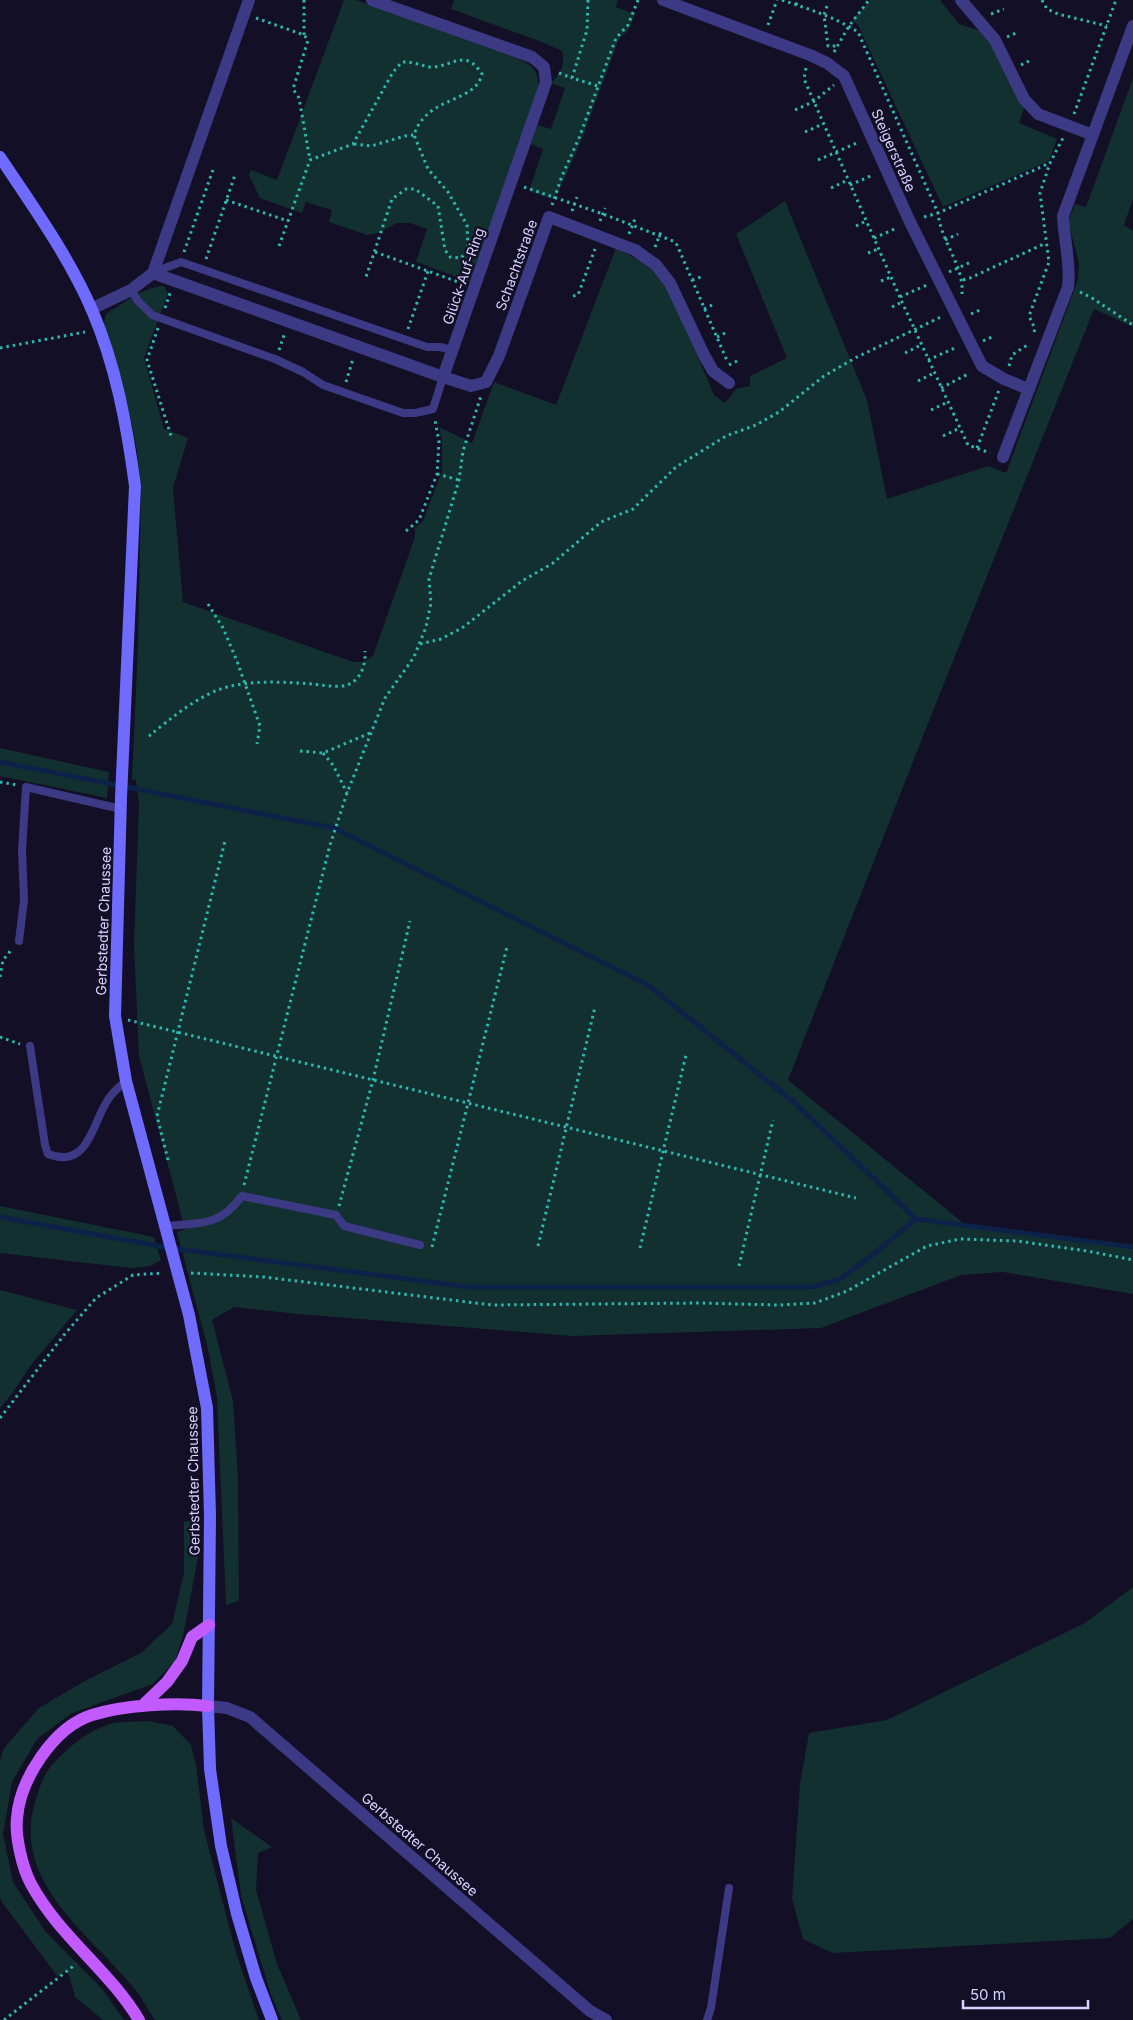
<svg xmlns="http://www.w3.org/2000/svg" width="1133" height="2020" font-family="Inter,sans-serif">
	<rect width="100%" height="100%" fill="#130f26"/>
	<path fill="#12302f" d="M 344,0 L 356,0 L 517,58 C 536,67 538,71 539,92 L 471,282 L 416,262 L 427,229 L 410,223 L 397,223 L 378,233 L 367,235 L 329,222 L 332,210 L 306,202 L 302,213 L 260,198 L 249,175 L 251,170 L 277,180 Z
		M 454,0 L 618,0 L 616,7 L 635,14 L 629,29 L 619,39 L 581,141 L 557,195 L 549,198 L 529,191 L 543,149 L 531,144 L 537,125 L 551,129 L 565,88 L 551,83 C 560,75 566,63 562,51 L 542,42 L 451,9 Z
		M 870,0 L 940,0 L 959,24 L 984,32 L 1002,62 L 1024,108 L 1019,123 L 1057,139 L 1049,161 L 943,207 L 858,25 L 852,20 Z
		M 1133,78 L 1133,199 L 1124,225 L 1133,231 L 1133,327 L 1094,309 L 927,726 L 788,1080 L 968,1227 L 1133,1247 L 1133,1294 L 1003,1272 L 961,1275 L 821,1328 L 572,1336 L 298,1314 L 234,1307 L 212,1320 L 233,1401 L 238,1479 L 239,1601 L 226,1605 L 217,1398 L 208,1349 L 177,1232 L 185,1229 L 139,1056 L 134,945 L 139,802 L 136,780 L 132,779 L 138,645 L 141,491 L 137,450 L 130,415 L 104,324 L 106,314 C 124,303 143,287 164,286 L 168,293 L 144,358 L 164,429 L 188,438 L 173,488 L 183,602 L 353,662 L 363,662 L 373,656 L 415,537 L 415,528 L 423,521 L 442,471 L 442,441 L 439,427 L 472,443 L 494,382 L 556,405 L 616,248 L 642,262 L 659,276 L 674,300 L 714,395 L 725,403 L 736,389 L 750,386 L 750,376 L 787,358 L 736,234 L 785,201 L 867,400 L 887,499 L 988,466 L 1006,473 L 1078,280 L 1079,263 L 1068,221 L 1075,204 L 1086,207 Z
		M 0,748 L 109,772 L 107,798 L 0,776 Z
		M 0,1206 L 154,1237 L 161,1260 L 150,1266 L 131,1268 L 0,1253 Z
		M 0,1290 L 77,1310 L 31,1365 L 11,1395 L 0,1408 Z
		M 200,1518 L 198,1557 L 183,1636 L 175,1661 L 153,1684 L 72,1713 L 37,1739 L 12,1782 L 3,1834 L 13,1882 L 45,1931 L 103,1990 L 124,2020 L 103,2020 L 75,1997 L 67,1969 L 58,1977 L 2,1902 L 0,1898 L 0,1760 L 4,1748 L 39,1708 L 85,1681 L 141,1653 L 172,1624 L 184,1573 L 184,1522 Z
		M 1133,1587 L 1133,1919 L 1110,1938 L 832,1953 L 803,1939 L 792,1899 L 800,1784 L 809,1733 L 887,1720 L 1085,1623 Z
		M 148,1721 L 173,1726 L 191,1745 L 196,1765 L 204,1830 L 236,1953 L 259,2020 L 155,2020 C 148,2010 142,1998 134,1988 C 90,1934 9,1881 36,1799 C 40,1787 43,1775 52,1765 C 68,1747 89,1729 114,1723 C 124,1721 137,1722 148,1721 Z
		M 231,1818 L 272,1847 L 258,1853 L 256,1890 L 277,1964 L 301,2020 L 282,2020 L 271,1995 L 241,1896 Z"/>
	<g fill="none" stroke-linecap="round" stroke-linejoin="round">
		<path stroke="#0c2248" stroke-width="5" d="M 0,762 L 334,828 L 648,985 L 795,1103 L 916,1219
			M 0,1217 L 163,1247 L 468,1287 L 813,1287 L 840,1279 L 870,1257 L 916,1219 L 1133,1247"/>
		<path stroke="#2fb8b0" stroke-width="3" stroke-dasharray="2.5 4" stroke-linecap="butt" d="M 588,0 L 587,30 L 572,78 L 598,86
			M 782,0 C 808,9 835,17 858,32 L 938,213 L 1050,163
			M 1042,0 L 1047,9 L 1058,14 L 1107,26
			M 796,5 L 798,0
			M 827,6 L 824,15 L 828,46 L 837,46
			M 991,14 L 1004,9
			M 256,18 L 304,35 L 308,40 L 293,89 L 299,98 L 310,160
			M 768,25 L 777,0
			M 304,35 L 304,0
			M 1007,37 L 1016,33
			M 834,52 L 849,26 L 869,0
			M 1021,65 L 1029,61
			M 806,68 L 804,79 L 902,302 L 968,445 L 990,453
			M 559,73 L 572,78
			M 795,110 L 813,102 L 834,85
			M 1074,114 L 1116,0
			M 805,132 L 823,124
			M 354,144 L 371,146 L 405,136 L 414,135
			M 818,160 L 859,142
			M 850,185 L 873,175
			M 524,187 L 603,214 L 673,241 L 677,245 L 728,363
			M 831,188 L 848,180
			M 226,200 L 288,221
			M 552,205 L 562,176 L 579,138 L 616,38 L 628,25 L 638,0
			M 572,211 L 577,197
			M 924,217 L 938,213 C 941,242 964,265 962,294
			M 600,221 L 605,208
			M 856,226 L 866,221
			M 629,234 L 635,219
			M 874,238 L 897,228
			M 945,240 L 958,234
			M 279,246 L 310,160 L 353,144 L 393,72 L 402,62 C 414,61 422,67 433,67 C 453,66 465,48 482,74 C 475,104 427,95 414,135 L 428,169 L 448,192 L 467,225 L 468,250 L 461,258 L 450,257 L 445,250 L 438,206 L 415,189 L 406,189 L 392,199 L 366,277
			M 655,247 L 662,229
			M 184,252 L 214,167
			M 375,252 L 461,283
			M 868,253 L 878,249
			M 206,259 L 235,175
			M 949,272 L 971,262
			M 692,280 L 701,277
			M 963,280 L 970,278 L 1046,243
			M 881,281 L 891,277
			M 1080,292 L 1092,298 L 1133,325
			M 573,296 L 578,295 L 595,249
			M 900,297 L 927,285
			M 892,307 L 902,302
			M 165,308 L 170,293
			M 704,309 L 714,304
			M 971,314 L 982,309
			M 158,328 L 147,360 L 172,439
			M 408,329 L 428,271
			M 1034,332 L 1035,329 L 1029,316 L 1049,262 L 1040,193 L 1050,163 L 1063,138
			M 717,337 L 727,332
			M 983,341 L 994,336
			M 0,348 L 85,332
			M 279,350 L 284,335
			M 905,353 L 921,345
			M 928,360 L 957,347
			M 729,365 L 739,360
			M 1009,366 L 1012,355 L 1029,344
			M 918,381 L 934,373
			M 346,382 L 353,359
			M 941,388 L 970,373
			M 931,410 L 948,402
			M 943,436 L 960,428
			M 977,448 L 999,390
			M 437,474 L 459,480
			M 406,531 L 419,520 L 437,474 L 439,442 L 435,420
			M 208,604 L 223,628 L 237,661 L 260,726 L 257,744
			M 420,644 L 441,639 L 462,628 L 522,581 L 553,563 L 601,522 L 633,509 L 676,467 L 726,436 L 756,425 L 779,412 L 824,376 L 857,357 L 943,316
			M 149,736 C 170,719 200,694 227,687 C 254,680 284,682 312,684 C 321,685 333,687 343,686 C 360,683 366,666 365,651
			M 300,751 L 323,753 L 370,733
			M 323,753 L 333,765 L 347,793
			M 0,782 L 17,785
			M 0,977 L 3,960 L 12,949
			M 128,1020 L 856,1198
			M 0,1037 L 20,1044
			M 168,1160 L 157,1116 L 225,841
			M 244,1185 L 330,845 L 347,793 L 385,698 L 414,657 L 426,627 L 431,603 L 429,579 L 459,480 L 463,451 L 481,396
			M 339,1206 L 373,1080 L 410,921
			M 538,1246 L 595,1007
			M 432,1247 L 507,947
			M 640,1248 L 686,1055
			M 739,1266 L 773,1120
			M 191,1273 L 264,1277 L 492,1305 L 699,1303 L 779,1305 L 815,1303 L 847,1291 L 927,1246 L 960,1239 L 1017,1241 L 1087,1251 L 1133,1260
			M 0,1418 L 64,1335 L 96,1298 L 133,1275 L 163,1273
			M 4,2020 L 76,1964"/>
		<path stroke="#3d3a85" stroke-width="8" d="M 154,272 L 181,262 L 427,347 L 440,347 L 453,350
			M 131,290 L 138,301 L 152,315 L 275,359 L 303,372 L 323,385 L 403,413 L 415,413 L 433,409 L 443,377
			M 19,941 L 24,900 L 22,850 L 26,787 L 121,809
			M 30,1046 L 45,1145 L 48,1154 C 89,1170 92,1122 109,1098 C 113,1092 120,1086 126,1081
			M 165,1226 C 200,1223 219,1227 242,1196 L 336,1215 L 344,1226 L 420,1245
			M 707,2020 L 711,2008 L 729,1888"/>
		<path stroke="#3d3a85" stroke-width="12" d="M 663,0 L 810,55 L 827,63 L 844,76 L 910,222 L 982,366 L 1004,379 L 1028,389
			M 961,0 L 995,40 L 1024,99 L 1038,114 L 1093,135
			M 153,273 L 443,377 L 546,82 L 544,67 L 532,57 L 372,0
			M 91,309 L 131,290 L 153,273 L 249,0
			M 443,377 L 471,386 L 486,382 L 499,356 L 549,217 L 635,250 L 656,265 L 670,283 L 704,355 L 713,371 L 729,383
			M 1003,457 L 1068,287 C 1071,264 1064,240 1063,216 L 1133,26
			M 208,1706 L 227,1708 L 250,1717 L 590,2011 L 606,2020"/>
		<path stroke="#6f6bff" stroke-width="12" d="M 0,157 C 33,207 68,255 92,310 C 116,366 127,426 135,486 L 121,798 L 115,1016 L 126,1081 L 189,1315 L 207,1408 L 210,1516 L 208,1706 L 210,1769 L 221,1846 L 237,1914 L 256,1978 L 272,2020"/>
		<path stroke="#c25bff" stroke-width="12" d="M 142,1706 L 167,1682 L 182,1661 L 192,1637 L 209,1625
			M 139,2020 C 109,1970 59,1936 31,1884 C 22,1867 15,1836 17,1818 C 20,1779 54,1727 92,1715 C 124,1705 175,1702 208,1706"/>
	</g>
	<g text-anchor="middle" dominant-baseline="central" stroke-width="4.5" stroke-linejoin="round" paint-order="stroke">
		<g font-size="14" fill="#d9d4ff" stroke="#130f26">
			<text transform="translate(894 150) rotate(66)">Steigerstraße</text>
			<text transform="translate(516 265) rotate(-70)">Schachtstraße</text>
			<text transform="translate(463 276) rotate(-71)">Glück-Auf-Ring</text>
			<text transform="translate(103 921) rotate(-88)">Gerbstedter Chaussee</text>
			<text transform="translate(193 1481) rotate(-91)">Gerbstedter Chaussee</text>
			<text transform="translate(420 1844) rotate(41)">Gerbstedter Chaussee</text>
		</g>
	</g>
	<path d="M963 2000v8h125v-8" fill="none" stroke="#d9d4ff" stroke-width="2.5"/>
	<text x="970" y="2000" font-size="15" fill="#d9d4ff" stroke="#130f26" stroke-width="4" paint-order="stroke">50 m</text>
</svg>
